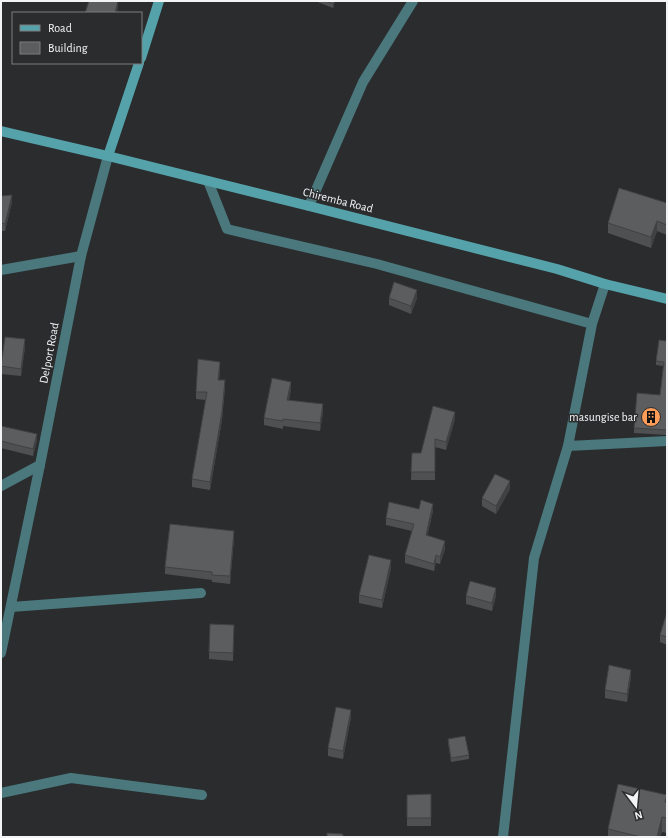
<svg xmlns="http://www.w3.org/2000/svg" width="668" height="838" font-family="'Alegreya Sans',sans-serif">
	<rect width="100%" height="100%" fill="#2a2c2e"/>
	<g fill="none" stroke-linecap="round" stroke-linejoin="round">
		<path stroke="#4a787d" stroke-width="10" d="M 309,206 L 363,82 L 413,1
			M 1,270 L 81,256
			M 568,446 L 667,441
			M 11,607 L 201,593
			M 1,793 L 71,778 L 202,795"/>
		<path stroke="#4a787d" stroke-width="10" d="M 208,181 L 227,229 L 377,264 L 592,324
			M 1,486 L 40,465
			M 503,837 L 534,558 L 568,446 L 592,324 L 605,284"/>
		<path stroke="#4a787d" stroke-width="10" d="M 1,653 L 40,465 L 81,256 L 108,156"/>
		<path stroke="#56a2aa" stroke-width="10" d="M 141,58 L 159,1
			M 1,131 L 108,156 L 309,206 L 557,269 L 605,284 L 667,299
			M 108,156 L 139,63"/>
	</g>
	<path fill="#4f5052" d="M 315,1 L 335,1 L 333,8 Z
		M 1,196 L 12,202 L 5,231 L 1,231 Z
		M 667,203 L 667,235 L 657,231 L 651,248 L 608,233 L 608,223 Z
		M 389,298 L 417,298 L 411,314 L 389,305 Z
		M 667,341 L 667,435 L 634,433 L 634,428 L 660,395 L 663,366 L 656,365 L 656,361 Z
		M 25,347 L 21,376 L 1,374 L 1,366 Z
		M 220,370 L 219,380 L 225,388 L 222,420 L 210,490 L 192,487 L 192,479 L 206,400 L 196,399 L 196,392 Z
		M 291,389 L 289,400 L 323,412 L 320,431 L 283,426 L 283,429 L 264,425 L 264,418 Z
		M 455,419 L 446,450 L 435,447 L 435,480 L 411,480 L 412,453 L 421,453 Z
		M 1,426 L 37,441 L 33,456 L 1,448 Z
		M 510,489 L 496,514 L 482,506 L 482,498 Z
		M 419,509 L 433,511 L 427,536 L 445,549 L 440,564 L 436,563 L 434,571 L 405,563 L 405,555 L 412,531 L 386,525 L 386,518 Z
		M 234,538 L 230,584 L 212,582 L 212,580 L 165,574 L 165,567 Z
		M 391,568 L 382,608 L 359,603 L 359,595 Z
		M 466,596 L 496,596 L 492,611 L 466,604 Z
		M 667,612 L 667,645 L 660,642 L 660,635 Z
		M 234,632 L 233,661 L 209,659 L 209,652 Z
		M 631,677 L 627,702 L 605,698 L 605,690 Z
		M 351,717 L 343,759 L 328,756 L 328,748 Z
		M 448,739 L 469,755 L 469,759 L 451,762 L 448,743 Z
		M 431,794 L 431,826 L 407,826 L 407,795 Z
		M 667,802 L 667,833 L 662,832 L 660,837 L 608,837 L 608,829 Z"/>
	<path fill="#404142" d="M 118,1 L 118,7 L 117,13 L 115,13 Z
		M 334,1 L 335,1 L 333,8 L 333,4 Z
		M 12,195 L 12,202 L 5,231 L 5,224 Z
		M 657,221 L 657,231 L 651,248 L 651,237 Z
		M 417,290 L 417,298 L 411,314 L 411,306 Z
		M 25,339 L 25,347 L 21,376 L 21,369 Z
		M 220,362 L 220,370 L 218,387 L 218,380 Z
		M 225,380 L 222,420 L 210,490 L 210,482 Z
		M 291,382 L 291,389 L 287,408 L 287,400 Z
		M 323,404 L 323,412 L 320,431 L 320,423 Z
		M 455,412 L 455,419 L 446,450 L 446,442 Z
		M 37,434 L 37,441 L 33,456 L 33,449 Z
		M 510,481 L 510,489 L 496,514 L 496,506 Z
		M 433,504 L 433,511 L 426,543 L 426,535 Z
		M 234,531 L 234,538 L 230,584 L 230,576 Z
		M 445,541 L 445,549 L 440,564 L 440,557 Z
		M 436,555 L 436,563 L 434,571 L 434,564 Z
		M 391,560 L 391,568 L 382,608 L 382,600 Z
		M 496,588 L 496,596 L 492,611 L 492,603 Z
		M 631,670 L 631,677 L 627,702 L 627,694 Z
		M 351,710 L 351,717 L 343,759 L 343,751 Z
		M 662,817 L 662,832 L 660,837 L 657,837 Z"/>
	<path fill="#5c5d5f" stroke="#404142" d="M 89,1 L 118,1 L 115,13 L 85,13 Z
		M 326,1 L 334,1 L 333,4 Z
		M 619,188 L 667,203 L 667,225 L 657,221 L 651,237 L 608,223 Z
		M 12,195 L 5,224 L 1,223 L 1,196 Z
		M 394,282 L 417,290 L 411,306 L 389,298 Z
		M 5,337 L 25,339 L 21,369 L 1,366 Z
		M 659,340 L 667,341 L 667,430 L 634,428 L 637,393 L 660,395 L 664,362 L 656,361 Z
		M 198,359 L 220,362 L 218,380 L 225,380 L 222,412 L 210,482 L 192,479 L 207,392 L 196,392 Z
		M 272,378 L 291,382 L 287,400 L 323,404 L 320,423 L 283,419 L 283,421 L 264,418 Z
		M 433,406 L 455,412 L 446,442 L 435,439 L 435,472 L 411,472 L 412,453 L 421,453 Z
		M 1,426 L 37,434 L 33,449 L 1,441 Z
		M 495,474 L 510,481 L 496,506 L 482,498 Z
		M 421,500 L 433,504 L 426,535 L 445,541 L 440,557 L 436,555 L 434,564 L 405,555 L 414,524 L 386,518 L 389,502 L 419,509 Z
		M 170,524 L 234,531 L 230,576 L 212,575 L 212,572 L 165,567 Z
		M 369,555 L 391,560 L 382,600 L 359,595 Z
		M 470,581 L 496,588 L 492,603 L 466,596 Z
		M 667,612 L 667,637 L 660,635 Z
		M 210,624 L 234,625 L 233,653 L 209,652 Z
		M 609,665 L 631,670 L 627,694 L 605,690 Z
		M 336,707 L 351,710 L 343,751 L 328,748 Z
		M 465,736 L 469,755 L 451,758 L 448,739 Z
		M 618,784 L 667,795 L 665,802 L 667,802 L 667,818 L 662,817 L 657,837 L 641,837 L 608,829 Z
		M 431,794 L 431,818 L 407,818 L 407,795 Z
		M 327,833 L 343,834 L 343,837 L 327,837 Z"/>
	<defs>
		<symbol id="building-disc" viewBox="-11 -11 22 22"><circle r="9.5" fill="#fe9c58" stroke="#2a2c2e"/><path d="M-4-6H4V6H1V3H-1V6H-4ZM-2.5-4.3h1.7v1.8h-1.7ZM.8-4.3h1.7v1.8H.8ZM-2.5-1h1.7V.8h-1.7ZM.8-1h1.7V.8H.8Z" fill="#111"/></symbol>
	</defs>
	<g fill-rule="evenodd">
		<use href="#building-disc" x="640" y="406" width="22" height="22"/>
	</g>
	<g text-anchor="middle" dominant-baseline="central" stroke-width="3" stroke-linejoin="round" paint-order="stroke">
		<g font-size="12" fill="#f3f4f6" stroke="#2a2c2e">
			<text transform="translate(338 200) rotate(14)">Chiremba Road</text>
			<text transform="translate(49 353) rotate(-79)">Delport Road</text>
		</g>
		<g font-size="12" fill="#f3f4f6" stroke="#2a2c2e" text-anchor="end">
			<text x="637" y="417">masungise bar</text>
		</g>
	</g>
	<rect width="668" height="838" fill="none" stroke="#f3f4f6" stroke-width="4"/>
	<rect x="12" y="12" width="130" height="52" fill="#2a2c2e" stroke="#7a7c7e"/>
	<rect x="20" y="25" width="20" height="6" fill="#56a2aa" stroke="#7a7c7e"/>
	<text x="48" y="32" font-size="12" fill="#f3f4f6">Road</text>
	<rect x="20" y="42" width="20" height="12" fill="#5c5d5f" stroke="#7a7c7e"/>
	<text x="48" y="52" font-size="12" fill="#f3f4f6">Building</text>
	<g transform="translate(636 806) rotate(164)" stroke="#2a2c2e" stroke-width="3" paint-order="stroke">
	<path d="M0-3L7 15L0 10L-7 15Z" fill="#f3f4f6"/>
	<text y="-6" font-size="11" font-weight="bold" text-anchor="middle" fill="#f3f4f6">N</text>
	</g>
</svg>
